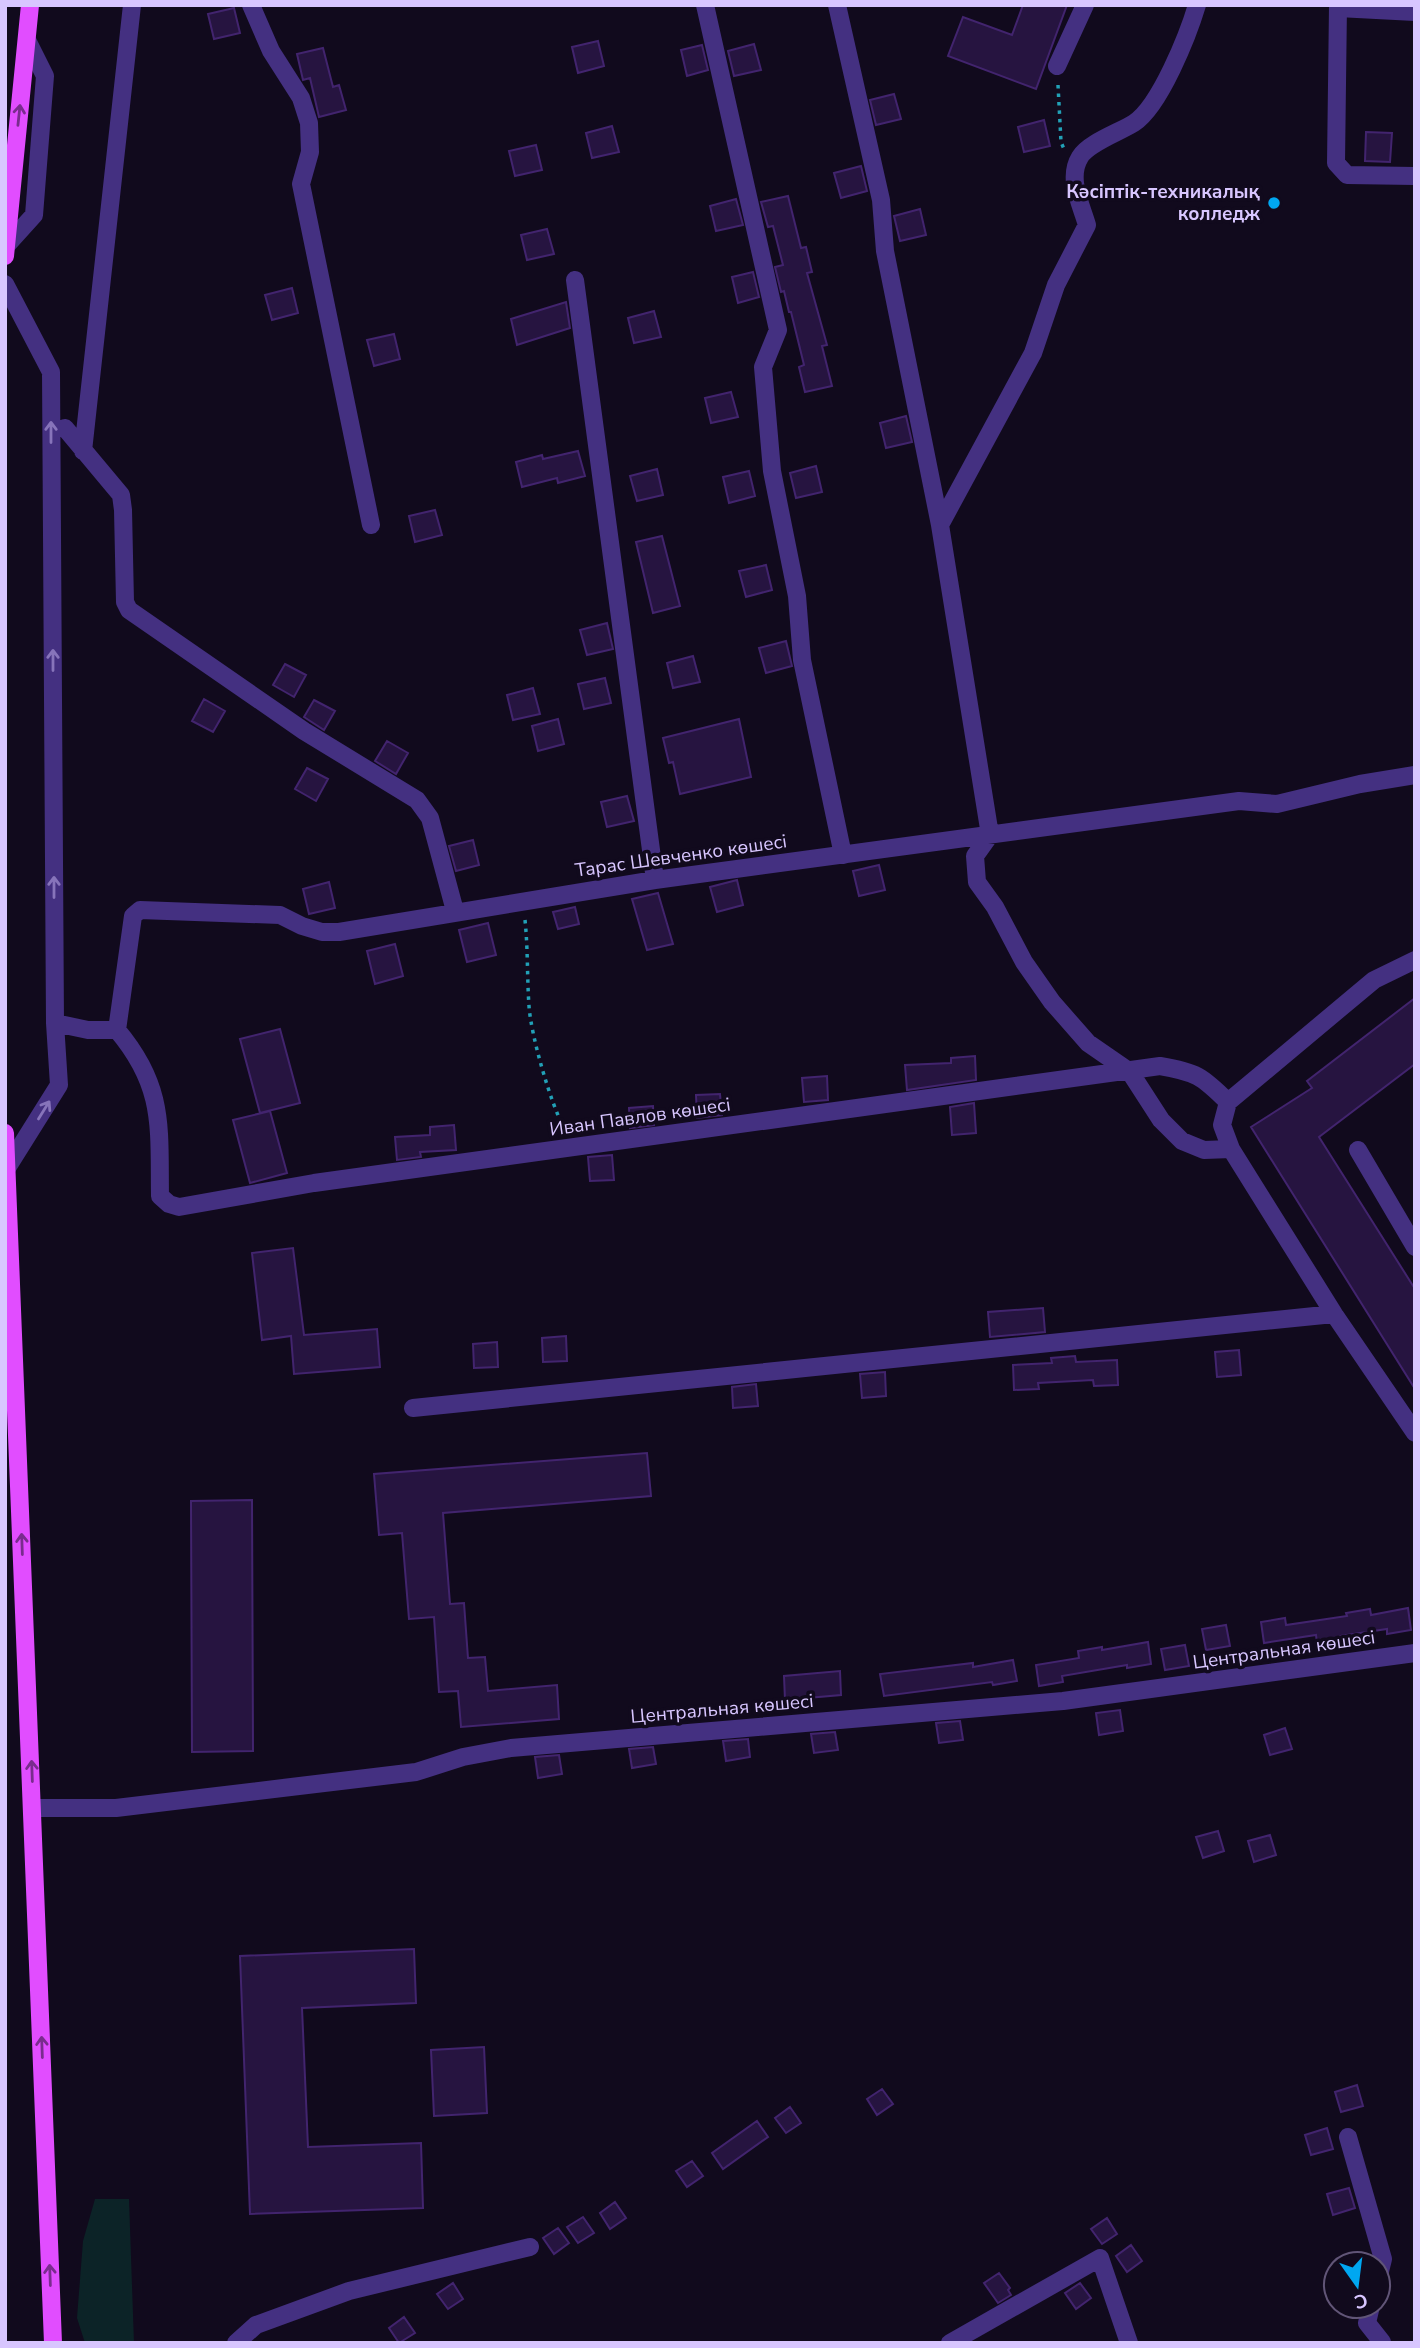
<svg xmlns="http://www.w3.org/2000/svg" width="1420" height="2348" font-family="'Nunito Sans',sans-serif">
	<rect width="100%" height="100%" fill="#110a1d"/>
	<path fill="#0c2327" d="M 95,2199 L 129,2199 L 134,2343 L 85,2343 L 77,2318 L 83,2241 Z"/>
	<path fill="#261440" stroke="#42246e" stroke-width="2" d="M 1023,5 L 1067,5 L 1036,89 L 948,56 L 963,17 L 1012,35 Z
		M 234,8 L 240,33 L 214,39 L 208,14 Z
		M 598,41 L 604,66 L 578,73 L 572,47 Z
		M 754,44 L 761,70 L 734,76 L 728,51 Z
		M 702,45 L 708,70 L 687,76 L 681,50 Z
		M 323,48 L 333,87 L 339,85 L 346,110 L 319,117 L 310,78 L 303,80 L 297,54 Z
		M 894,94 L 901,119 L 876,125 L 870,100 Z
		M 1044,120 L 1050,146 L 1024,152 L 1018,127 Z
		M 612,126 L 619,152 L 592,158 L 586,133 Z
		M 1366,132 L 1392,133 L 1390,162 L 1365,161 Z
		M 536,145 L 542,170 L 515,176 L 509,151 Z
		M 861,166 L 867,191 L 841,198 L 834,173 Z
		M 788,196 L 801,248 L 806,247 L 812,272 L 807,273 L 827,345 L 822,346 L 832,386 L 805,392 L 799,367 L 804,365 L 791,312 L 789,312 L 784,291 L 781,292 L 775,267 L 783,265 L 773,226 L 768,227 L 761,202 Z
		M 736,199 L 743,225 L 716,231 L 710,206 Z
		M 920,209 L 926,235 L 900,241 L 894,216 Z
		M 547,229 L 554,254 L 527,260 L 521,235 Z
		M 753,272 L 759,297 L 738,303 L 732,277 Z
		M 292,288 L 298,313 L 272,320 L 265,295 Z
		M 566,302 L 570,328 L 517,345 L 511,319 Z
		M 654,311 L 661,337 L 634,343 L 628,318 Z
		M 394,334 L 400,359 L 374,366 L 367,340 Z
		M 731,392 L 738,417 L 711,423 L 705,398 Z
		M 906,416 L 912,442 L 886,448 L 880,423 Z
		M 578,451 L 585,476 L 558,483 L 557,478 L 522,487 L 516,462 L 542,455 L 543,459 Z
		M 816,466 L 822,492 L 796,498 L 790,473 Z
		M 657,469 L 663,495 L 637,501 L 630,476 Z
		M 749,471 L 755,496 L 729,503 L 723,477 Z
		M 435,510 L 442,535 L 415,542 L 409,516 Z
		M 662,536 L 680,606 L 653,613 L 636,542 Z
		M 766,565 L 772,590 L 746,597 L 739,571 Z
		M 607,623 L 613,649 L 587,655 L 580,630 Z
		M 786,641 L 792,666 L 766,673 L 759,648 Z
		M 693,656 L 700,682 L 673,688 L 667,663 Z
		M 285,664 L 306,675 L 294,697 L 273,685 Z
		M 605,678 L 611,703 L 584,709 L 578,684 Z
		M 533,688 L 540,714 L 513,720 L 507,695 Z
		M 204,699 L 225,711 L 213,732 L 192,721 Z
		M 314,700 L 335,711 L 324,730 L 304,717 Z
		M 558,719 L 564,744 L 538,751 L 532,726 Z
		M 739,719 L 751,777 L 680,794 L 673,762 L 669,763 L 663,738 Z
		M 387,741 L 408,753 L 396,774 L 375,761 Z
		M 307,768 L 328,779 L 316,801 L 295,789 Z
		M 627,796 L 634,821 L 607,827 L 601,802 Z
		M 473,840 L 479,865 L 456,871 L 449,846 Z
		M 879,865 L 885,890 L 859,896 L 853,871 Z
		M 737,880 L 743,905 L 717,912 L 710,887 Z
		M 329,882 L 335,908 L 309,914 L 303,889 Z
		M 658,893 L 673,944 L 647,950 L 632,899 Z
		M 575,907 L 579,924 L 558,929 L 553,912 Z
		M 488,923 L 496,955 L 467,962 L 459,930 Z
		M 395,944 L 403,976 L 375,984 L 367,951 Z
		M 1415,998 L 1415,1064 L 1319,1137 L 1415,1289 L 1415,1389 L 1251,1127 L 1312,1088 L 1307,1081 Z
		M 280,1029 L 300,1103 L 260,1113 L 240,1039 Z
		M 975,1056 L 976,1080 L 907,1090 L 905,1065 L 951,1063 L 951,1058 Z
		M 827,1076 L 828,1100 L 804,1102 L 802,1078 Z
		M 720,1094 L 722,1115 L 697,1118 L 696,1095 Z
		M 974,1103 L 976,1133 L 952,1135 L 950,1107 Z
		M 653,1106 L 654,1125 L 630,1128 L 629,1108 Z
		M 270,1111 L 287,1173 L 250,1183 L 233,1120 Z
		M 454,1125 L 456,1150 L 420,1152 L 421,1157 L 397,1160 L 395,1137 L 430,1135 L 430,1127 Z
		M 612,1155 L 614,1180 L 590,1181 L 588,1157 Z
		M 293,1248 L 304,1335 L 377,1329 L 380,1367 L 294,1374 L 291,1336 L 262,1340 L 252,1253 Z
		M 1043,1308 L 1045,1332 L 990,1337 L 988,1312 Z
		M 566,1336 L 567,1361 L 543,1362 L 542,1338 Z
		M 497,1342 L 498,1367 L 474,1368 L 473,1344 Z
		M 1239,1350 L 1241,1375 L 1217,1377 L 1215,1352 Z
		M 1075,1356 L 1076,1362 L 1117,1360 L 1118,1385 L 1094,1386 L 1093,1380 L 1038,1383 L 1039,1389 L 1014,1390 L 1013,1365 L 1052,1363 L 1051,1358 Z
		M 885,1372 L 886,1396 L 862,1398 L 860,1374 Z
		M 756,1384 L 758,1406 L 733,1408 L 732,1387 Z
		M 647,1453 L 651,1496 L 443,1513 L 450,1604 L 464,1603 L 468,1658 L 485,1657 L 488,1691 L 557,1685 L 559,1719 L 461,1727 L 458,1691 L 439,1692 L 434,1617 L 409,1619 L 402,1533 L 379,1535 L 374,1474 Z
		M 252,1500 L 253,1751 L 192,1752 L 191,1501 Z
		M 1408,1608 L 1411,1630 L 1387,1634 L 1387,1629 L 1340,1636 L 1341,1639 L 1317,1643 L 1316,1635 L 1264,1643 L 1261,1622 L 1285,1618 L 1286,1625 L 1347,1616 L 1346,1613 L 1370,1609 L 1371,1615 Z
		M 1226,1625 L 1230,1646 L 1206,1650 L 1202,1629 Z
		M 1148,1642 L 1151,1664 L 1127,1668 L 1127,1665 L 1062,1676 L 1063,1682 L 1039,1686 L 1036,1665 L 1079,1658 L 1078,1651 L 1102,1647 L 1102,1650 Z
		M 1185,1645 L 1189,1666 L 1165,1670 L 1161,1649 Z
		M 1013,1660 L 1017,1681 L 993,1685 L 992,1682 L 884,1696 L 880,1674 L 973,1663 L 973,1667 Z
		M 840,1671 L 841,1695 L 785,1700 L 784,1676 Z
		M 1120,1710 L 1123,1731 L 1099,1735 L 1096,1713 Z
		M 960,1721 L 963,1740 L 939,1743 L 936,1723 Z
		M 1285,1728 L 1292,1749 L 1270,1755 L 1264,1735 Z
		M 835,1732 L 838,1750 L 814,1753 L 811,1734 Z
		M 748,1739 L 750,1757 L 726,1761 L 723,1741 Z
		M 653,1747 L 656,1764 L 632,1768 L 629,1749 Z
		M 559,1755 L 562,1774 L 538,1778 L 535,1757 Z
		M 1218,1831 L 1224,1851 L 1203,1858 L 1196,1837 Z
		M 1270,1835 L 1276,1855 L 1254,1862 L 1248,1841 Z
		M 414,1949 L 416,2003 L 302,2008 L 308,2147 L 421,2143 L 423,2208 L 250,2214 L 240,1956 Z
		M 484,2047 L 487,2113 L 434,2116 L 431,2050 Z
		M 1357,2085 L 1363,2106 L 1341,2112 L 1335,2092 Z
		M 882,2089 L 893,2104 L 877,2115 L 867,2099 Z
		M 790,2107 L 801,2123 L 786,2133 L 775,2118 Z
		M 757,2121 L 768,2137 L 723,2169 L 712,2153 Z
		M 1327,2128 L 1333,2149 L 1311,2155 L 1305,2135 Z
		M 692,2161 L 703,2176 L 687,2187 L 676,2171 Z
		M 1349,2188 L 1355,2208 L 1333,2215 L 1327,2194 Z
		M 615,2202 L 626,2218 L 610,2229 L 600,2213 Z
		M 583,2217 L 594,2233 L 578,2243 L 567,2227 Z
		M 1107,2218 L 1117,2234 L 1102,2244 L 1091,2229 Z
		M 558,2228 L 569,2243 L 554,2254 L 543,2238 Z
		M 1131,2245 L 1142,2261 L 1127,2272 L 1116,2256 Z
		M 999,2273 L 1010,2288 L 1008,2290 L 1011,2295 L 998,2303 L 984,2283 Z
		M 453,2283 L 463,2299 L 448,2309 L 437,2294 Z
		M 1080,2283 L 1091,2298 L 1076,2309 L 1065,2293 Z
		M 404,2317 L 415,2333 L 399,2343 L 389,2328 Z"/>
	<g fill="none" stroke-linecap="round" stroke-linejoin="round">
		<path stroke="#22a1b7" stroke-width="3.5" stroke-dasharray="3.5 5" stroke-linecap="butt" d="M 1058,85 L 1061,142 L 1064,149
			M 525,920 C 528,949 527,977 529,1006 C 531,1036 551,1105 565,1130"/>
		<path stroke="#443081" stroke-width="18" d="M 251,5 L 271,51 L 301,98 L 309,123 L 310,152 L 301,184 L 371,525
			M 705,5 L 778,330 L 763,367 L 772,471 L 797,596 L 802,660 L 843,855
			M 837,5 L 881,200 L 885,251 L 940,525 L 990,835 L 975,856 L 977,882 L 995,907 L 1024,962 L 1052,1002 L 1088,1043 L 1130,1072 L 1161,1120 L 1182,1141 L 1204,1150 L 1231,1149
			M 1338,5 L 1336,163 L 1347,175 L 1415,176
			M 1338,8 L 1415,12
			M 1057,66 L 1085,5
			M 6,246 L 34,215 L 45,76 L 27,40
			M 575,280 L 655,880
			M 5,284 L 51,372 L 55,1023 L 59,1085 L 7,1168
			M 65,428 L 121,495 L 123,510 L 125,602 L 129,610 L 304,731 L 417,800 L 430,818 L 455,911
			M 83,451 L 132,5
			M 940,525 L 1033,353 L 1056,285 L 1087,225 C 1081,204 1067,178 1080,157 C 1088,143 1120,132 1134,123 C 1160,106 1188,35 1197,5
			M 1415,960 L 1374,980 L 1228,1102 L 1222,1125 L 1231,1149 L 1334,1314 L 1415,1433
			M 55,1023 L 88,1030 L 117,1030 L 133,916 L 140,910 L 280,915 L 302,926 L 322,932 L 339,932 L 655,880 L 1239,801 L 1277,804 L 1360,784 L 1415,775
			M 117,1030 C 165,1087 159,1127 160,1196 L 169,1204 L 179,1207 L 314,1183 L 1160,1066 C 1196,1072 1202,1076 1228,1102
			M 1358,1150 L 1415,1247
			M 413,1408 L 1334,1314
			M 33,1808 L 116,1808 L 416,1772 L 463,1757 L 511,1748 L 1063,1701 L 1415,1653
			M 1348,2137 L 1383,2259 L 1378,2279
			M 1371,2306 L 1367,2323 L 1382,2342
			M 236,2343 L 256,2325 L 349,2291 L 530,2247
			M 950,2343 L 1100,2258 L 1129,2343"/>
		<path stroke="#e14dff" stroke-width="18" d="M 5,256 L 30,5
			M 5,1133 L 53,2343"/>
	</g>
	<defs><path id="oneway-shaft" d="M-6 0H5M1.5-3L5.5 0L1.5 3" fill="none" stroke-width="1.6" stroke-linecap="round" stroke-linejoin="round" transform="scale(1.75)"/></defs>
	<g stroke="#792c8e">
		<use href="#oneway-shaft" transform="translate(19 115) rotate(-84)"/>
		<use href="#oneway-shaft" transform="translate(22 1544) rotate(-92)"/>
		<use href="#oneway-shaft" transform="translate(32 1771) rotate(-92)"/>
		<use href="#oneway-shaft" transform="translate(42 2047) rotate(-92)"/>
		<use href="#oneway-shaft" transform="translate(50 2275) rotate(-92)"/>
	</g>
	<g stroke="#8774ba">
		<use href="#oneway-shaft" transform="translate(51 432) rotate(-90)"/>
		<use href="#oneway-shaft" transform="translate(53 660) rotate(-90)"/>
		<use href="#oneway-shaft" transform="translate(54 887) rotate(-90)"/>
		<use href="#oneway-shaft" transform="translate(44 1110) rotate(-58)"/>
	</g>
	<circle fill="#00a7f1" stroke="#110a1d" stroke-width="2.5" cx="1274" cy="203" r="7"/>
	<g text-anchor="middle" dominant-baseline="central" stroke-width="7" stroke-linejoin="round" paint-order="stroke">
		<g font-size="19" font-weight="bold" fill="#d8c6ff" stroke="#110a1d" text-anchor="end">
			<text x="1260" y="192">Кәсіптік-техникалық<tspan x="1260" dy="22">колледж</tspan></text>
		</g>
		<g font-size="19" fill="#d8c6ff" stroke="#110a1d">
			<text transform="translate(681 856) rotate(-8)">Тарас Шевченко көшесі</text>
			<text transform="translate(640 1117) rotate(-8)">Иван Павлов көшесі</text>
			<text transform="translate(1284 1650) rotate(-8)">Центральная көшесі</text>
			<text transform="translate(722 1709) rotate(-5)">Центральная көшесі</text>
		</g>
	</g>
	<rect width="1420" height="2348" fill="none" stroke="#d8c6ff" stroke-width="14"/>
	<g transform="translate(1357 2285) rotate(166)"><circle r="33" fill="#110a1d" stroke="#615577" stroke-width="2"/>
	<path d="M0-5L12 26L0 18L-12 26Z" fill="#00a7f1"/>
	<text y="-10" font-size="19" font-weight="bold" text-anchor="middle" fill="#d8c6ff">С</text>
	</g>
</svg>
